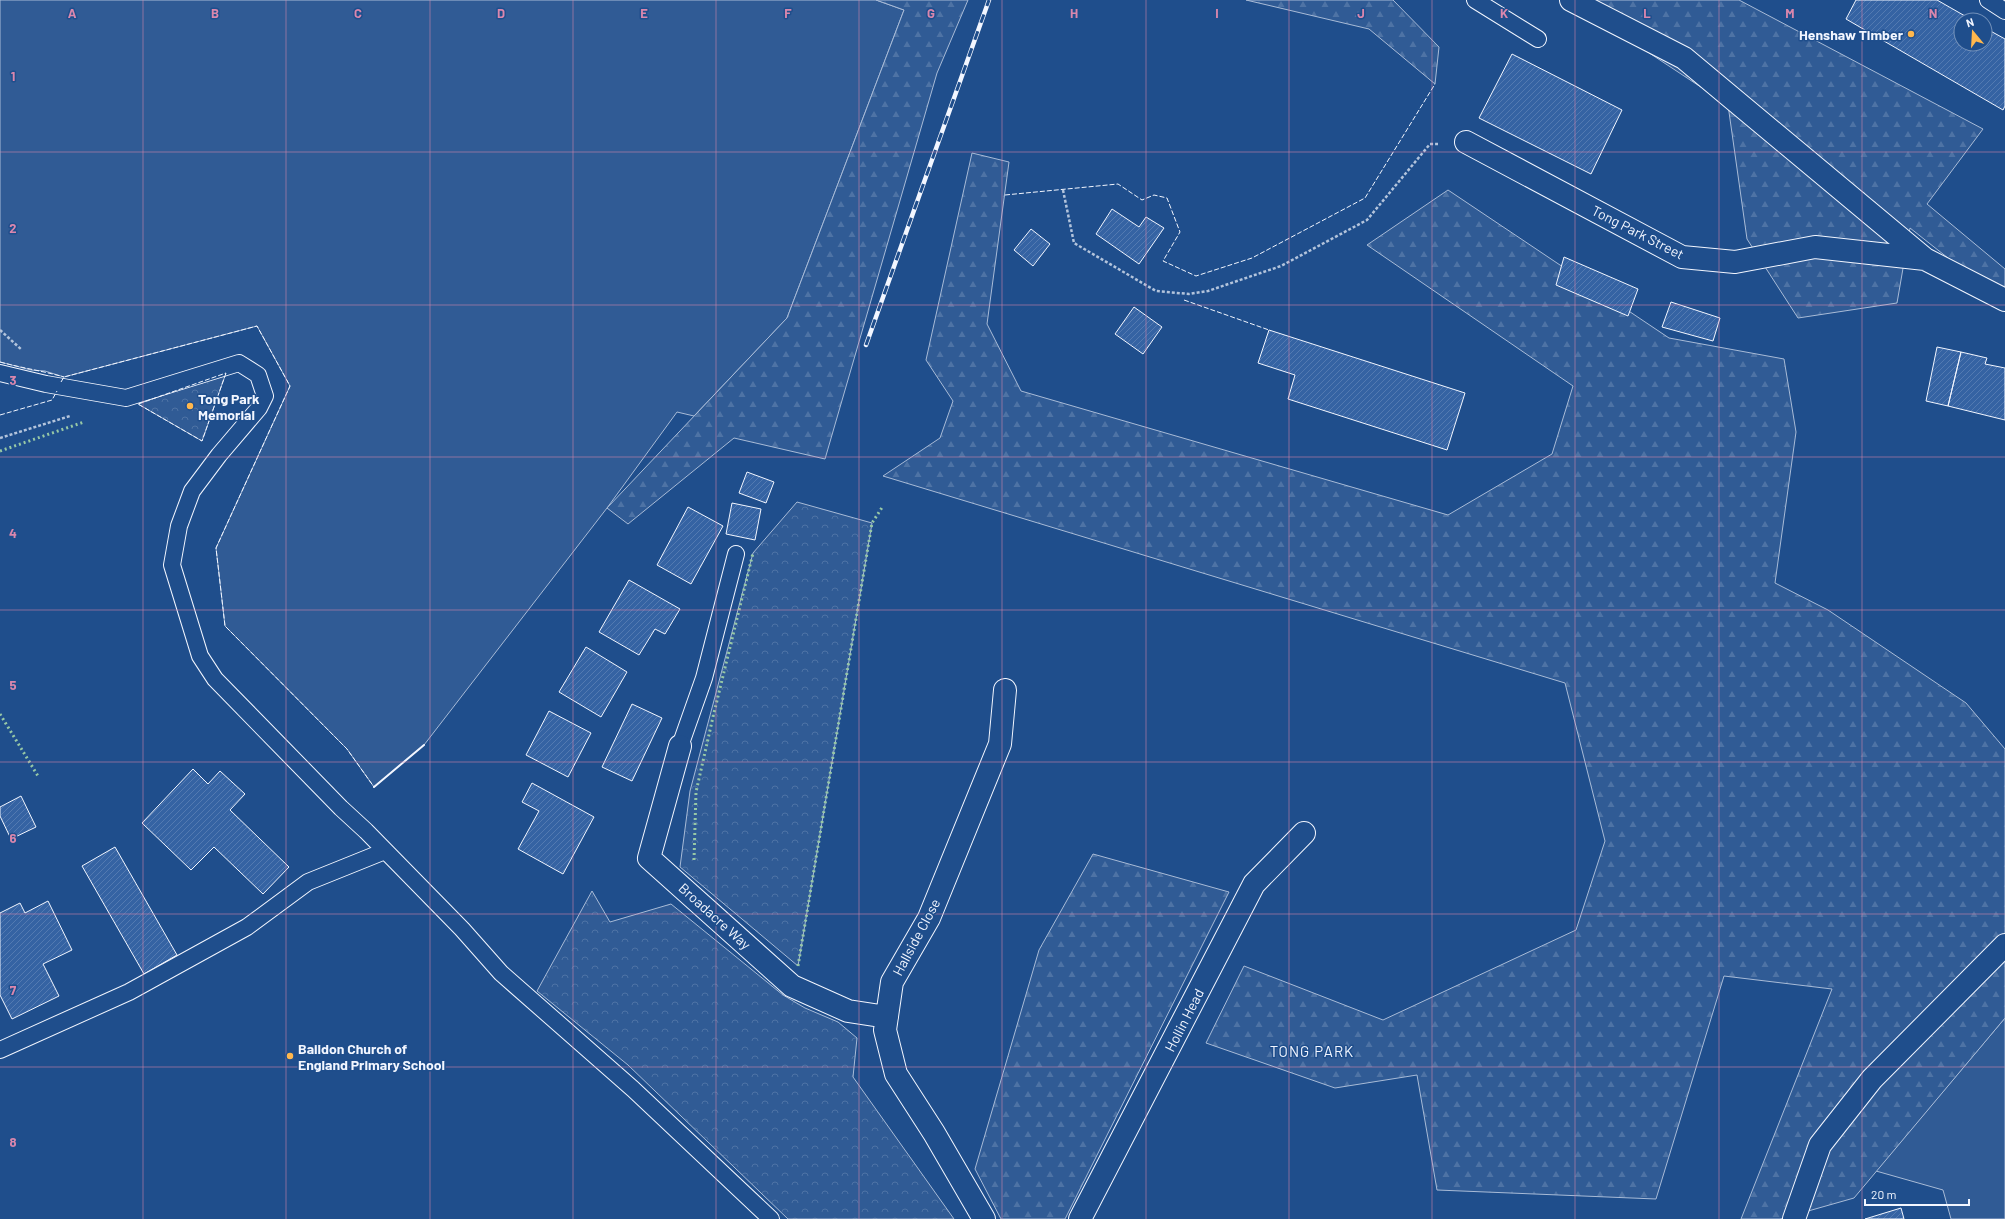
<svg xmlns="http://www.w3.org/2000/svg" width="2005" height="1219" font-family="Barlow,sans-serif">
	<defs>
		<pattern id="forest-firs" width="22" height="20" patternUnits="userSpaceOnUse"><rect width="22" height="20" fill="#305b95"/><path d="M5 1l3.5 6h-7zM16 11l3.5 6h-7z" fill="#4e73a5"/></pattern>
		<pattern id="park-crowns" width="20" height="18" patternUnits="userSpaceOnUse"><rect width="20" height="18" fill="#305b95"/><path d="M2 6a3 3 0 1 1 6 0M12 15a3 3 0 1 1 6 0" fill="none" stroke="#4e73a5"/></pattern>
		<pattern id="building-hatch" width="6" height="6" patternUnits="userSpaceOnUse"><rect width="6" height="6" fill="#3563a3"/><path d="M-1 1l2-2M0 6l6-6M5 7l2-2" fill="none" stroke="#537ab1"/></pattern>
	</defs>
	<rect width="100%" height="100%" fill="#1f4e8c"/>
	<path fill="#305b95" stroke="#a8bbd7" d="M 0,0 L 876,0 L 904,10 L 787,318 L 694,416 L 677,412 L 607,508 L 424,745 L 374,787 L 347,749 L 225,626 L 216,548 L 290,386 L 257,326 L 64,377 L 45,371 L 31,370 L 0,362 Z
		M 2005,1018 L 2005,1219 L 1951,1219 L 1943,1190 L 1876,1171 Z"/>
	<path fill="url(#forest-firs)" stroke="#a8bbd7" d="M 876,0 L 968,0 L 937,73 L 825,459 L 734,438 L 628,524 L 607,508 L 787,318 L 904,10 Z
		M 1246,0 L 1393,0 L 1439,47 L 1435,84 L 1369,29 Z
		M 1569,0 L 1739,0 L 1983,129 L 1927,204 L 2005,269 L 2005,303 L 1910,228 L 1897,303 L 1798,318 L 1747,239 L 1728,105 Z
		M 972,153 L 1009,162 L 987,324 L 1021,391 L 1448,515 L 1552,454 L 1573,386 L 1367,245 L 1448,190 L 1669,338 L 1784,359 L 1796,432 L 1775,583 L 1828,610 L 1966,703 L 2005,749 L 2005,1018 L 1854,1198 L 1780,1219 L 1741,1219 L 1832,989 L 1724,976 L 1656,1199 L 1437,1190 L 1417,1075 L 1335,1088 L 1206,1043 L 1244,966 L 1383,1020 L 1576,930 L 1605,841 L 1565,683 L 883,476 L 940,438 L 953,401 L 926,360 Z
		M 1093,854 L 1229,892 L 1065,1219 L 1001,1219 L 975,1169 L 1039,950 Z"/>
	<path fill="url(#park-crowns)" stroke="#a8bbd7" d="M 226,373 L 202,441 L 138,404 Z
		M 797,502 L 872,523 L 798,966 L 680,867 L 690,791 L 753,553 Z
		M 592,891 L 610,922 L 671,904 L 783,995 L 805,1008 L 838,1022 L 857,1038 L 853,1077 L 954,1219 L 788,1219 L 628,1065 L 537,991 Z"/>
	<path fill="url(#building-hatch)" stroke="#f2f6ff" d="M 1856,0 L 1937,0 L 1972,20 L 1961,20 L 1961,44 L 1985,44 L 1985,28 L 2005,39 L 2005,106 L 2003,110 L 1846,19 Z
		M 1512,54 L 1622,110 L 1591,174 L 1479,118 Z
		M 1112,209 L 1139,227 L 1146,217 L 1164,228 L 1139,264 L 1096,234 Z
		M 1031,229 L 1050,244 L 1033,266 L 1014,250 Z
		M 1564,257 L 1638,289 L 1628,316 L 1556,285 Z
		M 1671,302 L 1720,318 L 1713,341 L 1662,327 Z
		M 1134,307 L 1162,327 L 1143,354 L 1115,334 Z
		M 1269,330 L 1465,393 L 1447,450 L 1288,399 L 1295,375 L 1258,363 Z
		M 1937,347 L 1961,352 L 1948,406 L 1926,401 Z
		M 1961,352 L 1987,358 L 1985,364 L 2005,368 L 2005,420 L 1948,406 Z
		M 747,472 L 774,482 L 766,503 L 739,493 Z
		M 732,503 L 761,509 L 755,540 L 726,534 Z
		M 688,507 L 723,526 L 691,584 L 657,565 Z
		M 629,580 L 680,609 L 665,634 L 655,629 L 639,655 L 599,632 Z
		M 586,647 L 627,672 L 601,717 L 559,692 Z
		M 632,704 L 662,718 L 632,781 L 602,767 Z
		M 549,711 L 591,733 L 568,777 L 526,755 Z
		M 193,769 L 208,784 L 220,771 L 245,794 L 230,810 L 289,867 L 263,894 L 214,847 L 191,870 L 142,823 Z
		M 532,783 L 594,817 L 563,874 L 518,849 L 539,811 L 522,802 Z
		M 21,796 L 36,827 L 11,839 L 0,816 L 0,807 Z
		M 115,847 L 177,955 L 144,974 L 82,866 Z
		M 48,901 L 72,950 L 43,964 L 59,996 L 12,1019 L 0,995 L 0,913 L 20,903 L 25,913 Z
		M 1901,1208 L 1904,1219 L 1865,1219 Z"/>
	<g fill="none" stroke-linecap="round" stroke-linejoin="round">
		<defs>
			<path id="service" d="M 1475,0 L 1538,39
				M 1988,0 L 2005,11
				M 0,373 L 46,384 L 126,398 L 239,363 L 258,375 L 265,396 L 259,408 L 219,455 L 192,491 L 179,526 L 172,565 L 200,656 L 215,679 L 341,808 L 366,831 L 462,929 L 501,973 L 633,1089 L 771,1219
				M 680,746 L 704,678 L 736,554
				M 0,1050 L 129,992 L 247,927 L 308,882 L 385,851"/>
			<path id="minor" d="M 1571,0 L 1684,58 L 1925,259
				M 1466,142 L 1682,257 L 1735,262 L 1815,247 L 1925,259 L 2005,300
				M 680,746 L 649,858 L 792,986 L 848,1011 L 887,1017
				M 984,1219 L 934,1133 L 896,1074 L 885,1030 L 892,982 L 929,918 L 1000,744 L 1005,690
				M 1080,1219 L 1254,884 L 1304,833
				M 1794,1219 L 1820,1145 L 1872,1079 L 2005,945"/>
		</defs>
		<use href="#service" stroke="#f2f6ff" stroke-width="18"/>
		<use href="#minor" stroke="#f2f6ff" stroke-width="24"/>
		<path stroke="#b3c4dc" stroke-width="2.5" stroke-dasharray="3 2" stroke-linecap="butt" d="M 1063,190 L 1074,243 L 1156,291 L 1189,294 L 1208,291 L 1281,266 L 1367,220 L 1430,144 L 1438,144
			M 0,330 L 22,350
			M 0,438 L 70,416"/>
		<use href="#service" stroke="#1f4e8c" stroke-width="16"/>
		<use href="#minor" stroke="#1f4e8c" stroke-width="22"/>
		<defs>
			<path id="rail" d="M 866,345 L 989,0"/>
		</defs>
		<use href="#rail" stroke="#f2f6ff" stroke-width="4.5"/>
		<use href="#rail" stroke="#1f4e8c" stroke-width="3" stroke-dasharray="9" stroke-linecap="butt"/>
		<path stroke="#97c8a6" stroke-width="3" stroke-dasharray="2 3" stroke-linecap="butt" d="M 0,451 L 84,422
			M 0,714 L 38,776
			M 694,860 L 696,792 L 713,717 L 753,553
			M 798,966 L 872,523 L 883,506"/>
		<path stroke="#f2f6ff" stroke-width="1" stroke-dasharray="5 2" stroke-linecap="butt" d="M 1005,195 L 1118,184 L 1142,200 L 1154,195 L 1167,198 L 1180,232 L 1163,261 L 1196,276 L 1252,258 L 1365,198 L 1435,84
			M 1184,300 L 1269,330
			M 0,362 C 22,368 43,371 64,377
			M 226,373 L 202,441 L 138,404 Z
			M 61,382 L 64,377 L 257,326 L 290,386 L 216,548 L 225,626 L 347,749 L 374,787
			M 0,415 L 52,400 L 57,391"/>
		<path stroke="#f2f6ff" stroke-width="2" d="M 374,787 L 424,745"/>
	</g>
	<path fill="none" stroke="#da87ad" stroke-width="1" stroke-opacity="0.55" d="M 143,0 L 143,1219M 286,0 L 286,1219M 430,0 L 430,1219M 573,0 L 573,1219M 716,0 L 716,1219M 859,0 L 859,1219M 1002,0 L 1002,1219M 1146,0 L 1146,1219M 1289,0 L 1289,1219M 1432,0 L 1432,1219M 1575,0 L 1575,1219M 1719,0 L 1719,1219M 1862,0 L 1862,1219M 0,152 L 2005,152M 0,305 L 2005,305M 0,457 L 2005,457M 0,610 L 2005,610M 0,762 L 2005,762M 0,914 L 2005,914M 0,1067 L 2005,1067"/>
	<g fill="#ffb74d" stroke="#1f4e8c" stroke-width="1.5">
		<circle cx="1911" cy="34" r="4"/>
		<circle cx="190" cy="406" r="4"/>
		<circle cx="290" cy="1056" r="4"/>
	</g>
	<g text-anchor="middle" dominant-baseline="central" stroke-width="3" stroke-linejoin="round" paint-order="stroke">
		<g font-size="14" font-weight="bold" fill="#f2f6ff" stroke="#1f4e8c" text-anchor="start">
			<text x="1903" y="34" text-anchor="end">Henshaw Timber</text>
			<text x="198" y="398">Tong Park<tspan x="198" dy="16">Memorial</tspan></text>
			<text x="298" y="1048">Baildon Church of<tspan x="298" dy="16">England Primary School</tspan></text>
		</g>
		<g font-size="14" fill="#f2f6ff" stroke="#1f4e8c">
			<text transform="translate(1638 232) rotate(27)">Tong Park Street</text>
			<text transform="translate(715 916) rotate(42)">Broadacre Way</text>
			<text transform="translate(916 937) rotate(-62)">Hallside Close</text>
			<text transform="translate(1184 1020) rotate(-63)">Hollin Head</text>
		</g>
		<g font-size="15" letter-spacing="1" fill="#f2f6ff" stroke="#1f4e8c">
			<text x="1312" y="1051">TONG PARK</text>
		</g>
	</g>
	<g font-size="13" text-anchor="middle" font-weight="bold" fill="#da87ad" stroke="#1f4e8c" stroke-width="3" stroke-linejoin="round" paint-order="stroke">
		<text x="72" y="18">A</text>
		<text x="215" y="18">B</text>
		<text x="358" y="18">C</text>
		<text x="501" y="18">D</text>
		<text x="644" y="18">E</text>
		<text x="788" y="18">F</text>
		<text x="931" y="18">G</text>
		<text x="1074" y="18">H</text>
		<text x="1217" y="18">I</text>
		<text x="1361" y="18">J</text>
		<text x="1504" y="18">K</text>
		<text x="1647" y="18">L</text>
		<text x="1790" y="18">M</text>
		<text x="1933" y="18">N</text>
		<text x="13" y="81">1</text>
		<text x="13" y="233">2</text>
		<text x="13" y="385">3</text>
		<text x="13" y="538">4</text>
		<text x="13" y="690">5</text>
		<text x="13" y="843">6</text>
		<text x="13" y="995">7</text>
		<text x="13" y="1147">8</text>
	</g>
	<g transform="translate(1973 32) rotate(342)"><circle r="19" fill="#1f4e8c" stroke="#7391ba"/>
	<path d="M0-3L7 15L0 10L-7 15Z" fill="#ffb74d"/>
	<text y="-6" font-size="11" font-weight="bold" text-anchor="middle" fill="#f2f6ff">N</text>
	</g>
	<path d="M1865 1199v6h104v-6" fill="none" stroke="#f2f6ff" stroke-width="2"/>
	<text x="1871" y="1199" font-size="12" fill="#f2f6ff" stroke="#1f4e8c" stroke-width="3" paint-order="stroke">20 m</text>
</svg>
